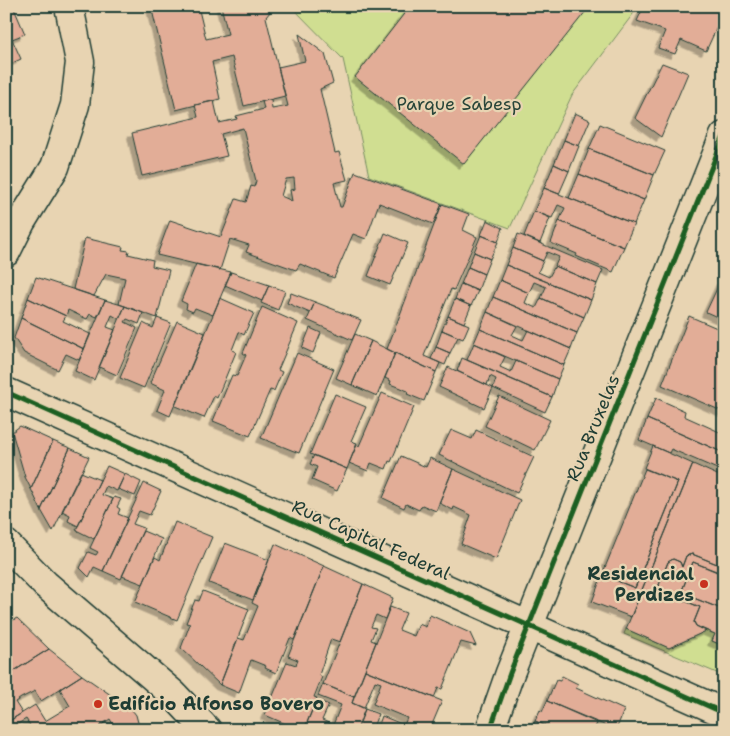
<svg xmlns="http://www.w3.org/2000/svg" width="730" height="736" font-family="'Shantell Sans',sans-serif">
	<defs>
		<filter id="shadow"><feDropShadow dx="-4.5" dy="4.5" stdDeviation="0" flood-color="#0004"/></filter>
	</defs>
	<rect width="100%" height="100%" fill="#e8d4b2"/>
	<filter id="ink" filterUnits="userSpaceOnUse"><feTurbulence type="fractalNoise" baseFrequency=".02" numOctaves="2"/><feDisplacementMap in="SourceGraphic" scale="10" xChannelSelector="R" yChannelSelector="G"/><feConvolveMatrix kernelMatrix="1 2 1 2 8 2 1 2 1" color-interpolation-filters="sRGB"/></filter>
	<g filter="url(#ink)">
		<path fill="#d0de91" stroke="#788e62" d="M 291,6 L 639,6 L 572,95 L 510,228 L 369,176 L 343,59 Z
			M 626,629 L 669,648 L 706,631 L 715,634 L 712,641 L 724,646 L 724,676 L 624,634 Z"/>
		<path fill="#e2ad97" stroke="#1f3d34" fill-rule="evenodd" filter="url(#shadow)" d="M 6,6 L 13,6 L 25,34 L 12,39 L 21,59 L 6,66 Z
			M 151,6 L 198,6 L 206,39 L 228,34 L 221,6 L 263,6 L 270,12 L 266,17 L 285,96 L 244,106 L 232,57 L 212,62 L 220,99 L 176,110 Z
			M 410,6 L 590,6 L 464,164 L 355,77 Z
			M 644,6 L 724,6 L 724,12 L 706,51 L 681,40 L 675,54 L 658,48 L 665,31 L 637,21 Z
			M 299,34 L 325,54 L 333,83 L 320,89 L 335,153 L 339,152 L 347,180 L 334,183 L 340,207 L 342,207 L 355,172 L 442,204 L 433,224 L 379,203 L 366,239 L 353,234 L 334,278 L 300,264 L 296,270 L 246,252 L 249,245 L 230,239 L 220,270 L 157,255 L 170,220 L 221,237 L 236,199 L 246,202 L 251,186 L 254,187 L 256,181 L 243,128 L 221,134 L 227,156 L 142,176 L 132,133 L 198,117 L 195,105 L 214,101 L 219,123 L 237,119 L 236,116 L 264,109 L 262,101 L 271,100 L 272,109 L 288,106 L 278,67 L 305,61 ZM 294,178 L 295,189 L 290,190 L 292,201 L 281,196 L 286,179 Z
			M 662,63 L 688,73 L 661,137 L 635,118 Z
			M 575,113 L 590,120 L 579,146 L 564,140 Z
			M 600,124 L 665,151 L 654,175 L 589,149 Z
			M 564,140 L 579,146 L 569,171 L 554,164 Z
			M 589,149 L 654,175 L 644,200 L 579,174 Z
			M 554,164 L 569,171 L 559,194 L 544,188 Z
			M 579,174 L 644,200 L 634,224 L 569,198 Z
			M 544,188 L 634,224 L 624,247 L 559,221 L 565,208 L 558,205 L 552,218 L 534,211 Z
			M 442,204 L 469,214 L 463,230 L 477,237 L 454,290 L 451,289 L 424,356 L 440,363 L 436,372 L 387,349 Z
			M 534,211 L 550,218 L 540,243 L 524,236 Z
			M 487,220 L 503,228 L 498,242 L 481,235 Z
			M 559,221 L 624,247 L 613,272 L 576,256 L 577,254 L 551,243 Z
			M 385,233 L 408,243 L 390,285 L 368,276 Z
			M 518,234 L 603,270 L 597,284 L 555,266 L 559,257 L 547,252 L 543,261 L 513,248 Z
			M 481,235 L 498,242 L 490,259 L 474,252 Z
			M 85,238 L 123,247 L 122,250 L 129,251 L 128,254 L 153,260 L 152,266 L 169,270 L 157,318 L 119,304 L 125,278 L 106,274 L 94,296 L 73,289 Z
			M 513,248 L 543,261 L 538,272 L 549,277 L 555,266 L 597,284 L 591,300 L 506,265 Z
			M 474,252 L 490,259 L 484,274 L 468,267 Z
			M 196,264 L 231,272 L 213,315 L 195,308 L 193,312 L 186,309 L 187,304 L 181,301 Z
			M 506,265 L 591,300 L 584,317 L 541,298 L 546,287 L 534,282 L 529,293 L 500,280 Z
			M 468,267 L 484,274 L 478,291 L 461,284 Z
			M 231,272 L 269,285 L 262,301 L 225,285 Z
			M 36,277 L 105,300 L 97,317 L 90,314 L 87,319 L 68,310 L 66,316 L 28,298 Z
			M 500,280 L 529,293 L 525,303 L 536,308 L 541,298 L 584,317 L 577,333 L 493,297 Z
			M 721,280 L 724,281 L 724,320 L 706,312 Z
			M 461,284 L 478,291 L 471,306 L 455,299 Z
			M 269,285 L 285,291 L 278,310 L 261,303 Z
			M 291,293 L 315,302 L 310,313 L 287,303 Z
			M 493,297 L 577,333 L 571,349 L 487,312 Z
			M 28,298 L 66,316 L 63,321 L 90,334 L 84,349 L 21,318 Z
			M 220,298 L 254,313 L 244,335 L 239,332 L 232,350 L 236,352 L 217,398 L 214,396 L 204,418 L 175,406 Z
			M 455,299 L 471,306 L 464,323 L 448,316 Z
			M 105,300 L 125,306 L 119,319 L 112,315 L 107,327 L 115,330 L 94,380 L 75,371 Z
			M 315,302 L 361,320 L 352,340 L 307,320 Z
			M 125,306 L 143,313 L 139,324 L 127,319 L 125,322 L 137,328 L 117,375 L 99,367 Z
			M 262,307 L 298,323 L 278,370 L 282,372 L 274,391 L 270,390 L 250,436 L 213,421 L 232,375 L 237,376 L 246,355 L 243,353 Z
			M 487,312 L 517,326 L 512,335 L 523,340 L 528,330 L 571,349 L 564,365 L 480,329 Z
			M 448,316 L 469,325 L 463,339 L 442,330 Z
			M 689,316 L 724,331 L 724,412 L 662,385 Z
			M 21,318 L 84,349 L 79,360 L 66,354 L 58,370 L 24,353 L 14,338 Z
			M 157,318 L 171,323 L 144,388 L 120,378 L 143,323 L 153,328 Z
			M 177,321 L 205,333 L 170,416 L 157,410 L 165,390 L 150,383 Z
			M 310,328 L 321,333 L 313,353 L 302,348 Z
			M 480,329 L 564,365 L 558,379 L 474,343 Z
			M 442,330 L 458,337 L 450,353 L 436,347 Z
			M 355,334 L 371,341 L 352,385 L 336,378 Z
			M 371,341 L 395,353 L 377,396 L 352,385 Z
			M 474,343 L 505,357 L 500,367 L 511,372 L 516,361 L 558,379 L 552,397 L 467,360 Z
			M 436,347 L 450,353 L 445,365 L 431,359 Z
			M 297,353 L 334,369 L 299,453 L 261,438 Z
			M 395,353 L 436,372 L 424,401 L 407,394 L 408,391 L 390,384 L 391,381 L 385,378 Z
			M 462,358 L 552,397 L 545,412 L 493,388 L 496,379 L 490,376 L 487,385 L 457,371 Z
			M 448,367 L 493,388 L 484,408 L 439,387 Z
			M 382,393 L 414,407 L 391,462 L 389,461 L 386,469 L 371,463 L 368,471 L 349,463 L 357,445 L 359,446 Z
			M 335,394 L 366,407 L 351,441 L 357,443 L 347,469 L 310,454 Z
			M 499,396 L 550,420 L 535,450 L 485,426 Z
			M 656,398 L 685,411 L 684,416 L 724,434 L 724,453 L 647,419 Z
			M 647,419 L 724,453 L 724,472 L 671,449 L 669,453 L 639,440 Z
			M 20,426 L 53,441 L 31,489 L 25,477 L 12,432 Z
			M 451,430 L 472,439 L 476,430 L 534,457 L 517,493 L 439,455 Z
			M 53,441 L 70,448 L 41,510 L 31,489 Z
			M 653,446 L 693,464 L 631,617 L 592,602 L 602,575 L 635,588 L 678,482 L 644,468 Z
			M 70,448 L 89,457 L 53,531 L 41,510 Z
			M 314,455 L 347,469 L 337,491 L 312,480 L 317,467 L 310,464 Z
			M 401,456 L 426,467 L 430,458 L 453,469 L 436,511 L 422,505 L 419,510 L 406,504 L 404,508 L 383,498 Z
			M 693,464 L 724,478 L 724,574 L 722,574 L 717,564 L 692,554 L 686,556 L 682,567 L 680,562 L 673,559 L 668,562 L 659,585 L 660,591 L 700,607 L 694,622 L 696,626 L 706,631 L 669,648 L 626,629 Z
			M 107,466 L 125,474 L 117,491 L 106,486 L 102,495 L 113,499 L 94,539 L 76,530 Z
			M 453,469 L 520,500 L 496,559 L 461,544 L 471,515 L 454,507 L 453,510 L 439,503 Z
			M 645,469 L 678,482 L 635,588 L 602,575 Z
			M 81,472 L 100,480 L 78,526 L 68,521 L 70,515 L 62,511 Z
			M 125,474 L 141,482 L 135,496 L 118,489 Z
			M 144,483 L 161,491 L 150,515 L 139,511 L 133,524 L 144,528 L 121,579 L 103,571 Z
			M 114,497 L 121,499 L 117,507 L 120,509 L 118,514 L 128,518 L 103,571 L 94,567 L 89,577 L 80,568 L 88,552 L 96,555 L 98,552 L 90,548 Z
			M 175,522 L 212,537 L 177,620 L 135,602 L 155,557 L 160,560 Z
			M 143,531 L 162,539 L 143,584 L 122,576 Z
			M 225,543 L 269,560 L 253,600 L 209,583 Z
			M 275,544 L 324,566 L 294,640 L 290,638 L 276,673 L 265,668 L 266,666 L 251,660 L 239,693 L 220,685 L 238,638 L 244,640 L 258,606 L 252,603 Z
			M 692,554 L 717,564 L 722,574 L 693,562 L 681,593 L 724,610 L 724,646 L 712,641 L 715,634 L 696,626 L 694,622 L 700,607 L 660,591 L 659,585 L 668,562 L 673,559 L 680,562 L 682,567 L 686,556 Z
			M 693,562 L 724,574 L 724,610 L 681,593 Z
			M 324,566 L 363,584 L 340,642 L 331,639 L 319,675 L 322,677 L 314,697 L 317,698 L 305,728 L 296,725 L 295,728 L 265,715 L 287,662 L 296,665 L 298,660 L 288,656 Z
			M 363,584 L 393,598 L 385,619 L 376,615 L 371,627 L 376,628 L 371,640 L 376,642 L 354,697 L 323,684 Z
			M 203,591 L 249,609 L 220,685 L 181,648 L 190,624 L 186,623 L 195,600 L 199,601 Z
			M 390,607 L 406,613 L 399,630 L 414,636 L 419,624 L 426,627 L 430,615 L 470,633 L 476,646 L 461,642 L 442,689 L 438,688 L 434,698 L 365,670 Z
			M 17,618 L 49,649 L 6,676 L 6,624 Z
			M 49,649 L 82,675 L 41,701 L 35,691 L 21,698 L 15,702 L 22,713 L 6,723 L 6,676 Z
			M 365,670 L 442,701 L 431,727 L 429,730 L 417,730 L 404,725 L 407,718 L 373,704 L 381,683 L 375,681 L 364,708 L 352,703 Z
			M 82,675 L 121,702 L 126,702 L 136,715 L 140,730 L 108,730 L 114,726 L 110,719 L 100,726 L 103,730 L 22,730 L 30,725 L 26,719 L 16,725 L 18,730 L 6,730 L 6,723 L 35,705 L 45,721 L 70,706 L 60,689 Z
			M 562,676 L 578,684 L 576,688 L 624,710 L 616,730 L 547,701 L 556,680 L 560,681 Z
			M 323,684 L 354,697 L 352,703 L 365,709 L 357,730 L 304,730 L 316,700 L 329,705 L 322,720 L 333,725 L 341,705 L 318,696 Z
			M 547,701 L 597,723 L 594,730 L 556,730 L 535,721 L 540,710 L 542,712 Z
			M 365,709 L 378,714 L 372,730 L 357,730 Z
			M 382,716 L 404,725 L 417,730 L 377,730 Z
			M 535,721 L 556,730 L 531,730 Z"/>
		<g fill="none" stroke-linecap="round" stroke-linejoin="round">
			<defs>
				<path id="street" d="M 6,392 L 724,713
					M 490,730 L 510,673 L 724,136"/>
				<path id="secondary" d="M 6,252 L 21,222 L 55,167 L 75,105 L 80,62 L 69,6
					M 6,544 L 45,584 L 173,694 L 207,730"/>
			</defs>
			<use href="#street" stroke="#1f3d34" stroke-width="31"/>
			<use href="#secondary" stroke="#1f3d34" stroke-width="31"/>
			<use href="#street" stroke="#e8d4b2" stroke-width="28"/>
			<use href="#secondary" stroke="#e8d4b2" stroke-width="28"/>
			<defs>
				<path id="cycleway" d="M 6,392 L 724,713
					M 490,730 L 510,673 L 724,136"/>
			</defs>
			<use href="#cycleway" stroke="#e8d4b2" stroke-width="8"/>
			<use href="#cycleway" stroke="#1b5e20" stroke-width="5"/>
		</g>
	</g>
	<g fill="#c8321e" stroke="#e8d4b2" stroke-width="2">
		<circle cx="704" cy="584" r="5"/>
		<circle cx="98" cy="704" r="5"/>
	</g>
	<g text-anchor="middle" dominant-baseline="central" stroke-width="4.5" stroke-linejoin="round" paint-order="stroke">
		<g font-size="18" fill="#284539" stroke="#e8d4b2">
			<text x="459" y="104">Parque Sabesp</text>
		</g>
		<g font-size="18" fill="#1f3d34" stroke="#e8d4b2">
			<text transform="translate(593 428) rotate(-68)">Rua Bruxelas</text>
			<text transform="translate(371 540) rotate(24)">Rua Capital Federal</text>
		</g>
		<g font-size="18" font-weight="bold" fill="#1f3d34" stroke="#e8d4b2" text-anchor="end">
			<text x="694" y="574">Residencial<tspan x="694" dy="21">Perdizes</tspan></text>
			<text x="108" y="704" text-anchor="start">Edifício Alfonso Bovero</text>
		</g>
	</g>
	<rect width="730" height="736" fill="none" stroke="#e8d4b2" stroke-width="25"/>
	<rect x="12" y="12" width="705" height="711" fill="none" stroke="#1f3d34" stroke-width="2" filter="url(#ink)"/>
</svg>
